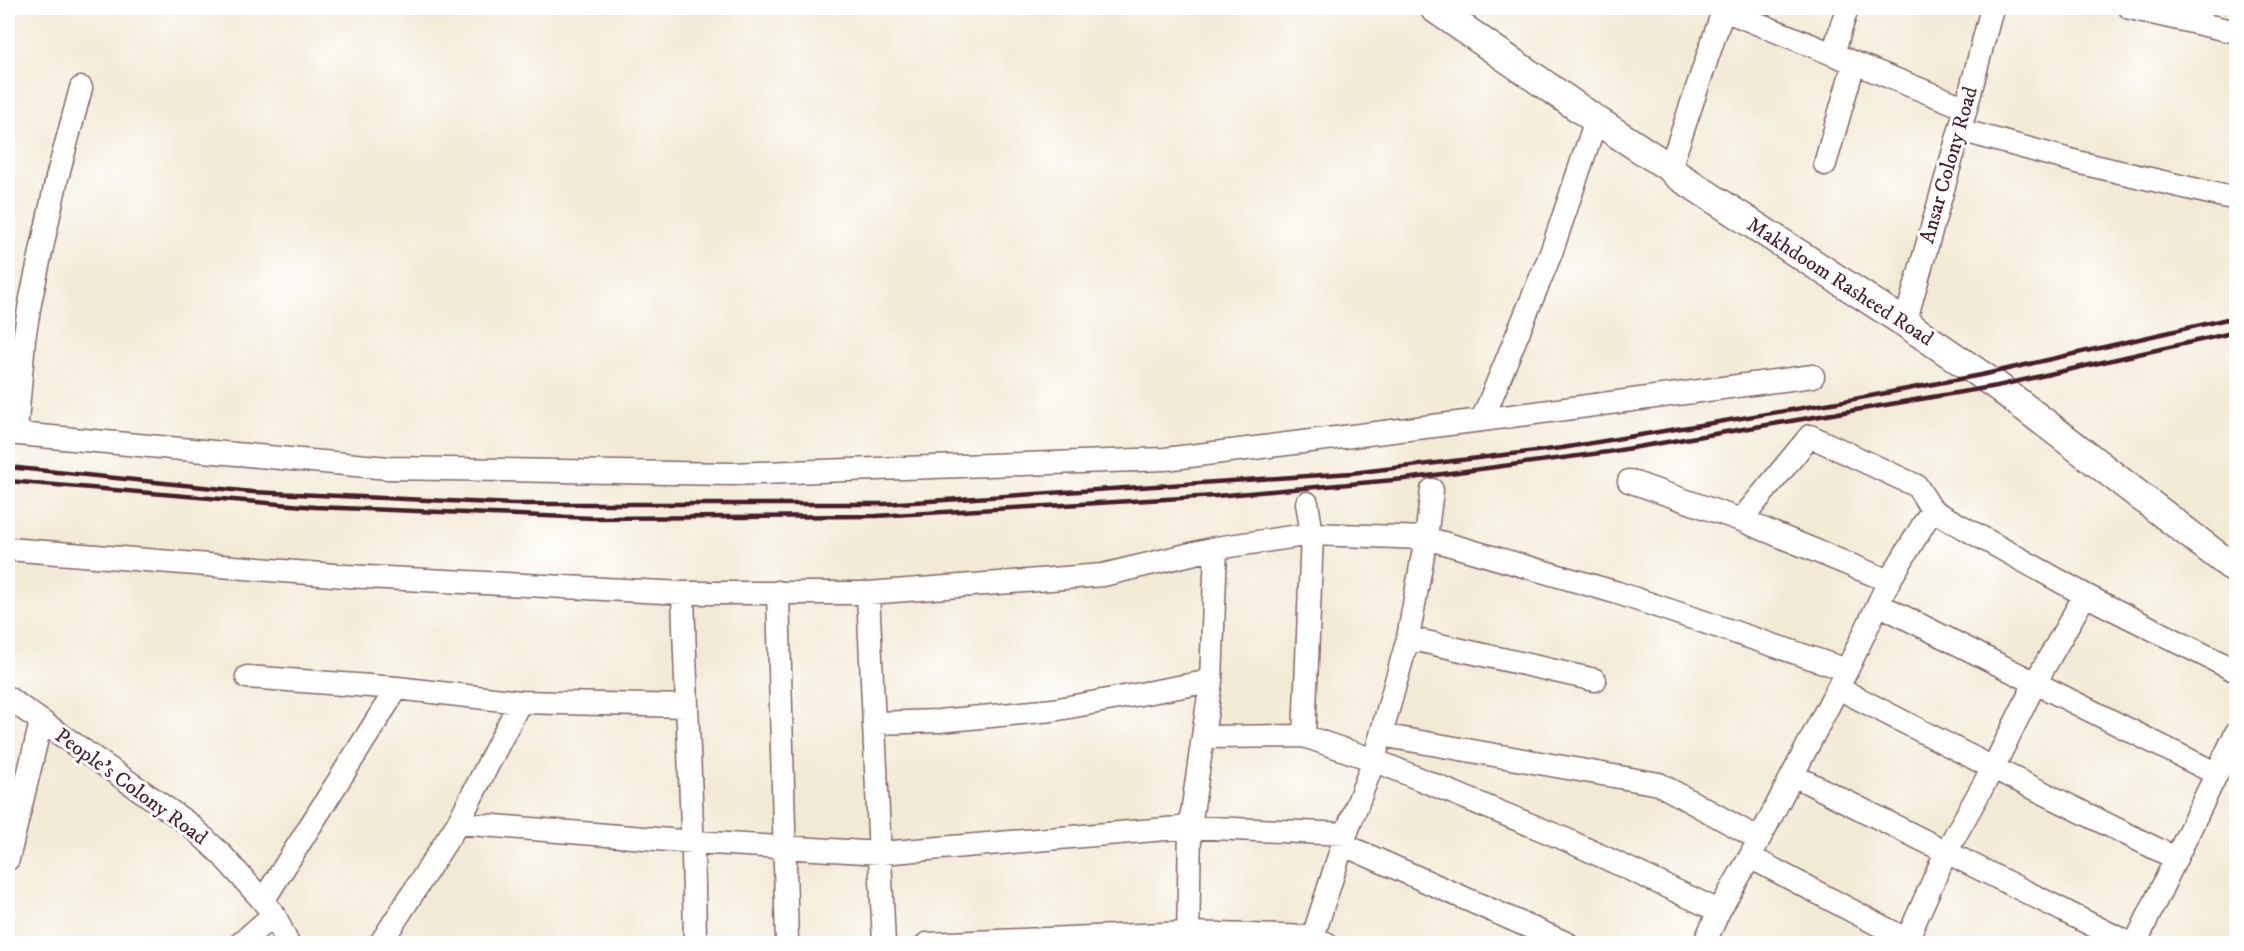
<svg xmlns="http://www.w3.org/2000/svg" width="2244" height="951" font-family="'IM FELL DW Pica',serif">
	<rect width="100%" height="100%" fill="#fff"/>
	<filter id="ink" filterUnits="userSpaceOnUse"><feTurbulence type="fractalNoise" baseFrequency=".0167" numOctaves="2"/><feDisplacementMap in="SourceGraphic" scale="12" xChannelSelector="R" yChannelSelector="G"/><feConvolveMatrix kernelMatrix="1 2 1 2 8 2 1 2 1" color-interpolation-filters="sRGB"/></filter>
	<filter id="wash" filterUnits="userSpaceOnUse"><feTurbulence type="fractalNoise" baseFrequency=".008" numOctaves="4" result="noise"/><feDisplacementMap in="SourceGraphic" scale="24" xChannelSelector="R" yChannelSelector="G"/><feGaussianBlur stdDeviation="1.35" result="paint"/><feColorMatrix in="noise" values="0 0 0 0 0 0 0 0 0 0 0 0 0 0 0 0 0 1.4 0 .05"/><feComposite in="paint" operator="in"/></filter>
	<g filter="url(#wash)">
		<rect width="100%" height="100%" fill="#f2ead5"/>
	</g>
	<g filter="url(#ink)">
		<g fill="none" stroke-linecap="round" stroke-linejoin="round">
			<defs>
				<path id="minor" d="M 2130,8 L 2236,32
					M 1724,10 L 1966,108
					M 1833,54 L 1847,8
					M 1960,130 L 2081,163 L 2236,199
					M 1825,164 L 1854,63
					M 1670,168 L 1724,8
					M 1905,323 L 1966,108 L 1992,8
					M 1482,420 L 1551,253 L 1596,120
					M 8,433 L 388,468 L 731,474 L 1165,459 L 1482,420 L 1813,376
					M 16,434 L 24,339 L 30,303 L 57,178 L 81,88
					M 1629,481 L 1741,520 L 1889,581
					M 1741,520 L 1810,436 L 1917,486 L 1932,510 L 2085,595 L 2236,671
					M 8,549 L 346,576 L 683,593 L 868,593 L 1103,575 L 1216,548 L 1312,534 L 1426,538 L 1618,593 L 1847,670
					M 778,592 L 787,944
					M 683,593 C 686,710 694,826 695,944
					M 868,593 L 884,944
					M 1878,604 L 2217,774
					M 1408,638 L 1595,680
					M 247,677 L 397,688 L 520,702 L 686,706
					M 1838,688 L 1993,768 L 2175,858
					M 8,698 L 189,824 L 221,854 L 263,901 L 274,914 L 288,944
					M 875,723 L 939,721 L 1053,710 L 1211,681
					M 1381,735 L 1659,784 L 1759,839
					M 1304,736 L 1312,534 L 1307,503
					M 1204,737 L 1304,736 L 1374,760 L 1567,840 L 1719,911
					M 1793,775 L 2130,944
					M 458,823 L 694,842 L 881,853 L 1190,827 L 1346,834
					M 1344,845 L 1568,944
					M 1750,857 L 1915,944
					M 8,859 L 41,722
					M 263,901 L 397,688
					M 1313,937 L 1346,834 L 1374,760 L 1408,638 L 1426,538 L 1432,490
					M 240,944 L 274,914
					M 380,944 L 458,823 L 520,702
					M 927,944 L 1188,933 L 1313,937 L 1326,943
					M 1188,944 L 1190,827 L 1211,681 L 1216,548
					M 1704,944 L 1719,911 L 1750,857 L 1847,670 L 1889,581 L 1932,510
					M 1905,944 L 1947,850 L 1993,768 L 2035,683 L 2085,595
					M 2135,944 L 2236,733"/>
				<path id="major" d="M 1434,8 L 1596,120 L 1670,168 L 1677,175 L 1905,323 L 1997,386 L 2236,570"/>
			</defs>
			<use href="#minor" stroke="#856666" stroke-width="25"/>
			<use href="#major" stroke="#856666" stroke-width="31"/>
			<use href="#minor" stroke="#fff" stroke-width="22"/>
			<use href="#major" stroke="#fff" stroke-width="28"/>
			<path stroke="#4a1f2b" stroke-width="4.5" d="M 8,467 L 252,492 L 514,504 L 884,504 L 1352,473 L 1562,448 L 1844,401 L 1981,375 L 2236,317
				M 8,481 L 315,507 L 593,518 L 876,516 L 1216,496 L 1405,479 L 1608,452 L 1997,386 L 2236,332"/>
		</g>
	</g>
	<g text-anchor="middle" dominant-baseline="central" stroke-width="6" stroke-linejoin="round" paint-order="stroke">
		<g font-size="21" fill="#4a1f2b" stroke="#fff">
			<text transform="translate(1949 165) rotate(-74)">Ansar Colony Road</text>
			<text transform="translate(1840 282) rotate(33)">Makhdoom Rasheed Road</text>
			<text transform="translate(131 787) rotate(36)">People's Colony Road</text>
		</g>
	</g>
	<rect width="2244" height="951" fill="none" stroke="#fff" stroke-width="30"/>
</svg>
